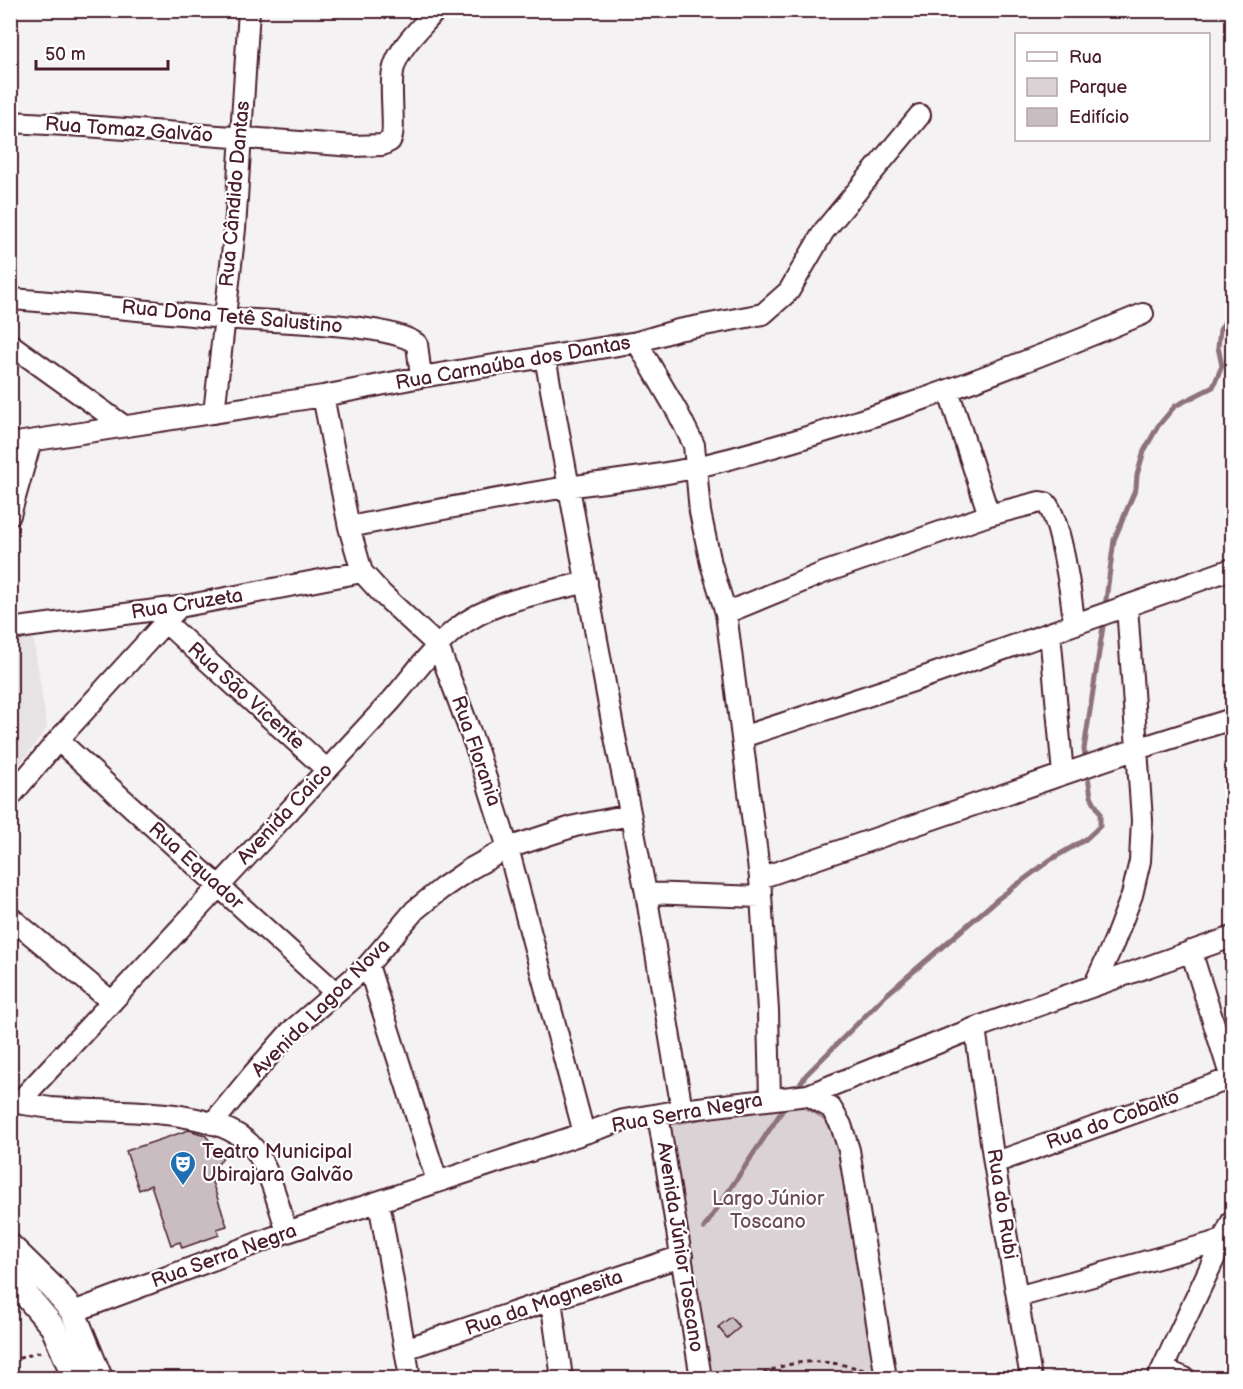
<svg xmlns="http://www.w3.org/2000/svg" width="1243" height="1389" font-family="'Balsamiq Sans',sans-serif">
	<rect width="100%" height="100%" fill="#f4f2f2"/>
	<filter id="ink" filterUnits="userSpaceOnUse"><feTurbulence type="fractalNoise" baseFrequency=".0167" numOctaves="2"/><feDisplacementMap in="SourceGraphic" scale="12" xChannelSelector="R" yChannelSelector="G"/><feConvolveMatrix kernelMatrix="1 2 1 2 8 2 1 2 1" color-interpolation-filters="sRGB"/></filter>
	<g filter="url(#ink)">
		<path fill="#e7e2e3" d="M 33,636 L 47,728 L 11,776 L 11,640 Z"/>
		<path fill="#dbd2d5" stroke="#927880" stroke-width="1.5" d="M 791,1104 C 812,1109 824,1117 837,1135 L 876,1378 L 710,1378 L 669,1125 Z"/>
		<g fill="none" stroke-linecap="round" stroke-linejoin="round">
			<path stroke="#8d727a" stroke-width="5" d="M 1232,275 L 1232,284
				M 1105,607 L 1114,540 L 1136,488 L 1137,475 L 1144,451 L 1158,426 L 1175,406 L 1213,387 L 1222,366 L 1218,347 L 1220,330 L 1232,309
				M 1086,762 L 1084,749 L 1104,620
				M 795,1092 L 806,1075 L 886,995 L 999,898 L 1050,860 L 1086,839 L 1100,826 L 1100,813 L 1091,796 L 1087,771
				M 704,1228 L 788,1102"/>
		</g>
		<path fill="#cabdc1" stroke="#4a1f2b" stroke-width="1.5" d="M 189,1130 L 205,1135 L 223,1157 L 210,1176 L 227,1226 L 217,1229 L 219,1235 L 182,1248 L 180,1242 L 171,1245 L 151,1185 L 139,1190 L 126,1151 Z
			M 731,1317 L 740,1327 L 727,1338 L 718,1327 Z"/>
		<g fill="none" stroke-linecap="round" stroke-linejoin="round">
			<defs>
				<path id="minor" d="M 10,122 L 85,126 L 354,146 L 382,145 L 390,141 C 397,131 388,86 394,67 C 400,46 422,27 436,10
					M 10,299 C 82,304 153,312 224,318 C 265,322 389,322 417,344 L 421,377
					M 637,342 L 678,413 L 694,445 L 700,512 L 711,564 L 726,613 L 760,878 L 768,1011 L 770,1099
					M 10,344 L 124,426
					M 545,357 L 613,727 L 646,893 L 682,1110
					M 948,390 L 989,515
					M 323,396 L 349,527 L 362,572 L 382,594 L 438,646 L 478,753 L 508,848 L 584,1133
					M 214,413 L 235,229 L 249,10
					M 10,444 L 323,396 L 421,377 L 637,342 L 678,330 L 763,314 L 789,291 L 824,231 L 920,115
					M 10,515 L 31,441
					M 349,527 C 421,513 494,499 567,487 C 610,481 655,477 697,467 C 850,430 998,374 1143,314
					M 726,613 L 823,573 L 989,515 L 1040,502 L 1046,503 C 1061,519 1072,600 1074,624
					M 166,623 L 326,769
					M 10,629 L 179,607 L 362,572
					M 1050,633 L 1063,774
					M 742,737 L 916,680 L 1232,569
					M 58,740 L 335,992
					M 10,797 L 58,740 L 179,607
					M 760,878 L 1137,749 L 1232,719
					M 646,893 L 760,897
					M 10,917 L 112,1002
					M 1191,951 L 1231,1078
					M 368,965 L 437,1181
					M 1094,986 L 1114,942 L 1132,895 L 1140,861 L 1142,820 L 1127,606
					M 975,1028 L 994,1163 L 1031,1378
					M 808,1095 L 831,1108 L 841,1125 L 849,1150 L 886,1378
					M 10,1102 C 24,1104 38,1106 51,1108 C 105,1113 209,1104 250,1144 C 268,1162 279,1207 287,1232
					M 18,1103 L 391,701 C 412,677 431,649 456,629 C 492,600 544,593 587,582
					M 658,1115 L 701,1378
					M 212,1124 L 253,1074 L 290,1032 L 368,965 L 415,910 L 441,889 L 470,869 L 508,848 L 575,826 L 630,815
					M 994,1163 L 1232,1078
					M 379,1202 L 410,1378
					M 1017,1297 L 1223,1240 L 1232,1244
					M 551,1300 L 562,1378
					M 73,1312 L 287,1232 L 624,1120 L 682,1110 L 808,1095 L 975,1028 L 1232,937
					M 405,1349 L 682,1256
					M 1163,1369 L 1185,1378
					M 1158,1378 L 1232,1221"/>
				<path id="tertiary" d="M 10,1246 L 52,1287 L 73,1312 L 100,1378
					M 10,1276 L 53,1327 L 75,1378"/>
			</defs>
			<use href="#minor" stroke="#4a1f2b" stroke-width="24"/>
			<use href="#tertiary" stroke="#4a1f2b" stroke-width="28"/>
			<path stroke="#4a1f2b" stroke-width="3" stroke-dasharray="4.5 4.5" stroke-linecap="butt" d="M 10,1361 L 43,1351
				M 755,1378 C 796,1356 825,1359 868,1371"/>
			<use href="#minor" stroke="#fff" stroke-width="20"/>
			<use href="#tertiary" stroke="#fff" stroke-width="24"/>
		</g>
	</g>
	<defs>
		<symbol id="theatre-pin" viewBox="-11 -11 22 30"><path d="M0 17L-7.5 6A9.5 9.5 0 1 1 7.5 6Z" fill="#1f6fb2" stroke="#fff"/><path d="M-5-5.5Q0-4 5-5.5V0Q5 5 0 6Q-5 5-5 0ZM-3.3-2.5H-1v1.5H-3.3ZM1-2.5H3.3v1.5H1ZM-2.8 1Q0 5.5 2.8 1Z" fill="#fff"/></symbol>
	</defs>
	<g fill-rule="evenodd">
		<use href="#theatre-pin" x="168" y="1149" width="30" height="40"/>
	</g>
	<g text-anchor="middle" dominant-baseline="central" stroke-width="4.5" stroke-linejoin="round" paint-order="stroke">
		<g font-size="20" fill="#4a1f2b" stroke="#fff">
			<text transform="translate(129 130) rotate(4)">Rua Tomaz Galvão</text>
			<text transform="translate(235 194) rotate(-85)">Rua Cândido Dantas</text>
			<text transform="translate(232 317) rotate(5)">Rua Dona Tetê Salustino</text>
			<text transform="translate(513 363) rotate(-10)">Rua Carnaúba dos Dantas</text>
			<text transform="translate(187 604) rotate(-9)">Rua Cruzeta</text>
			<text transform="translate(246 696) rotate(42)">Rua São Vicente</text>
			<text transform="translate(476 751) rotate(71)">Rua Florania</text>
			<text transform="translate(285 814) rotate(-47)">Avenida Caico</text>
			<text transform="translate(196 866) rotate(42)">Rua Equador</text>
			<text transform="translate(321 1008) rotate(-45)">Avenida Lagoa Nova</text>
			<text transform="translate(687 1113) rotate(-10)">Rua Serra Negra</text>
			<text transform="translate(1113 1120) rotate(-20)">Rua do Cobalto</text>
			<text transform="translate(1002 1204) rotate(81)">Rua do Rubi</text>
			<text transform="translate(680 1247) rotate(81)">Avenida Júnior Toscano</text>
			<text transform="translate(224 1256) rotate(-20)">Rua Serra Negra</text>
			<text transform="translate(544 1303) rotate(-19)">Rua da Magnesita</text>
		</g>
		<g font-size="20" fill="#4a1f2b" stroke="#fff" text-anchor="start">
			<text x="202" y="1152">Teatro Municipal<tspan x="202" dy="23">Ubirajara Galvão</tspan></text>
		</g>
		<g font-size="20" fill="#6e4c56" stroke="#fff">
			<text x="768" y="1199">Largo Júnior<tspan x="768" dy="23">Toscano</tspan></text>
		</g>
	</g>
	<rect width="1243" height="1389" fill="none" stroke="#fff" stroke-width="36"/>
	<rect x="18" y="18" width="1207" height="1353" fill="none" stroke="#4a1f2b" stroke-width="2" filter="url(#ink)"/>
	<rect x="1015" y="33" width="195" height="108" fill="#ffffff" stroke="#b7a5aa" stroke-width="1.5"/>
	<rect x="1027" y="52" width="30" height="9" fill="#ffffff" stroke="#b7a5aa" stroke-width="1.5"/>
	<text x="1069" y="63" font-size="18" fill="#4a1f2b">Rua</text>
	<rect x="1027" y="78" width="30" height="18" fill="#dbd2d5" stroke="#b7a5aa" stroke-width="1.5"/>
	<text x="1069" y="93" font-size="18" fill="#4a1f2b">Parque</text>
	<rect x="1027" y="108" width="30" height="18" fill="#cabdc1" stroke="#b7a5aa" stroke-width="1.5"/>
	<text x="1069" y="123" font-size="18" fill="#4a1f2b">Edifício</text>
	<path d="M36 60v9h132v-9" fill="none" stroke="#4a1f2b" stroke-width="3"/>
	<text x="45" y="60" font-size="18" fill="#4a1f2b" stroke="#ffffff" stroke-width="4.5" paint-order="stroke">50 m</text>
</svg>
